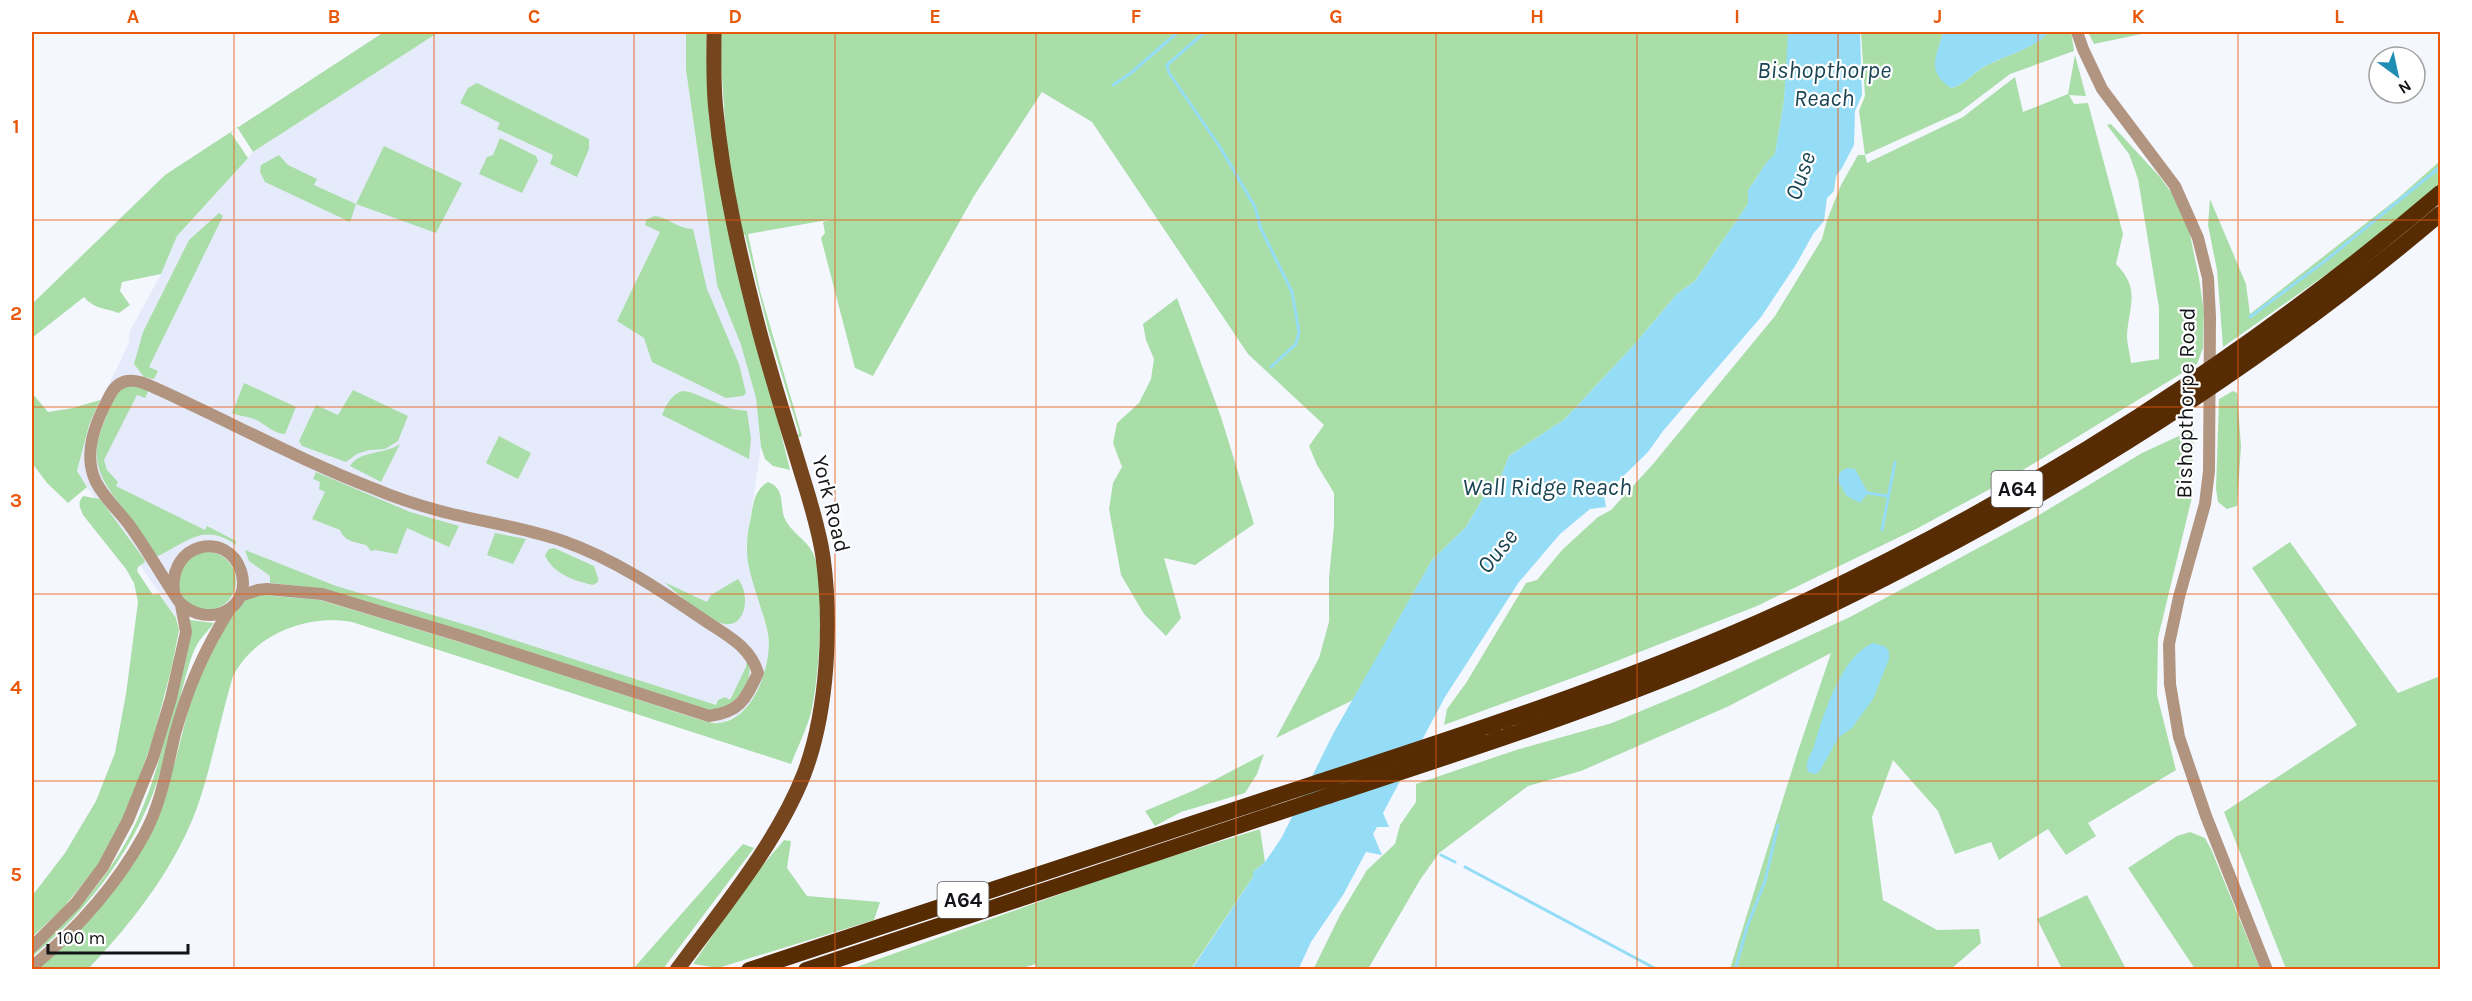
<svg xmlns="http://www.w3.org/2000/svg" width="2472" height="1001" font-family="Karla,sans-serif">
	<rect width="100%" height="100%" fill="#f4f7fe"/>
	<path fill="#e5ebfb" d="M 439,32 L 686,32 L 686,70 L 717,285 L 741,345 L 756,398 L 761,447 L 746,547 L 768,635 L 769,653 L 764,677 L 752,701 L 738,715 L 720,723 L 697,719 L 320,600 L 265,603 L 176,618 L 77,472 L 89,425 L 129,343 L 130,331 L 161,274 L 177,236 L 253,152 Z"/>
	<path fill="#aadea9" d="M 384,32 L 439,32 L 253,152 L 237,127 L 231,133 L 248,158 L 177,236 L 161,274 L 122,282 L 120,291 L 130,305 L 119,313 C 105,308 94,309 84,297 L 32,338 L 32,304 L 165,175 Z
		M 686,32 L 706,32 L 709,101 L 771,392 L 790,470 L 773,466 L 765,459 L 761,447 L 756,398 L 741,345 L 717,285 L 686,70 Z
		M 719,32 L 1788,32 L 1790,36 L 1784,101 L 1775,155 C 1763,164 1758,178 1748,190 L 1748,204 L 1695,281 L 1677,294 L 1633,346 L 1565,419 L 1509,456 L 1499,481 L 1489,488 L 1466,527 L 1432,560 L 1353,700 L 1276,738 L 1319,658 L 1329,622 L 1329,578 L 1334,525 L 1334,493 L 1317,465 L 1309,446 L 1324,425 L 1248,354 L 1092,122 L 1042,92 L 974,196 L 873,376 L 855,368 L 821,238 L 825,233 L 823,222 L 833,219 L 748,234 L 760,291 L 802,436 L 793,439 L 799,434 L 798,429 L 768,329 L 745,235 L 740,235 L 728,168 Z
		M 1861,32 L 1943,32 L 1939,47 L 1951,88 C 1964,85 1971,75 1982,68 C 2000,57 2037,48 2048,32 L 2071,32 L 2074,51 L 2010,74 L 1960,112 L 1865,155 L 1867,163 L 1963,117 L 2015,77 L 2023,112 L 2068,94 L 2075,55 L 2086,96 L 2069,95 L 2074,104 L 2088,103 L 2123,234 L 2116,264 C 2141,289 2129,306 2127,335 C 2127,344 2130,354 2131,363 L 2159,359 L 2159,308 L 2138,179 L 2129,154 L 2107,125 L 2111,124 L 2160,177 L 2179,203 L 2189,230 L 2199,278 L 2204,312 L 2203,348 L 2197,364 L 2005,481 L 1918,528 L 1757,606 L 1586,673 L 1444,725 L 1447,709 L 1466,683 L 1526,583 L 1537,580 L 1563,549 L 1598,517 L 1611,510 L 1653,464 L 1775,316 L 1822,239 L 1827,220 L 1841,185 L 1858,155 L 1865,155 L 1859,111 L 1865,96 Z
		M 2088,32 L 2151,32 L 2094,44 Z
		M 477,83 L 589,139 L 589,149 L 577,177 L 550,164 L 553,155 L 497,129 L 500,123 L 460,103 L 468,88 Z
		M 500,138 L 536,156 L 538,161 L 522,193 L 479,174 L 487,157 L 493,155 Z
		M 384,146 L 462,183 L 436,233 L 356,204 L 350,222 L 265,182 L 260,172 L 261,165 L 279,155 L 288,165 L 317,179 L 314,185 L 356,204 Z
		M 2440,161 L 2440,184 L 2437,187 L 2341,264 L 2223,347 L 2217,270 L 2208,225 L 2210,199 L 2246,284 L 2250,314 L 2397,199 Z
		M 219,213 L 223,216 L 149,367 L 158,371 L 154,379 L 144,377 L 134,364 L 143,332 L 189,240 Z
		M 654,216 C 668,217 678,229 693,229 L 707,289 L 739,364 L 746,393 L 743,396 L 726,398 L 652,362 L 644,338 L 617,321 L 660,232 L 645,225 L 646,220 Z
		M 1177,298 L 1221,417 L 1254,524 L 1195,565 L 1164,558 L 1181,618 L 1166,636 L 1144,614 L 1121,575 L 1109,509 L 1113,483 L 1122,467 L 1113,443 L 1117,423 L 1139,403 L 1151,379 L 1154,359 L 1146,340 L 1143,324 Z
		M 244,383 L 296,407 L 285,434 C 272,434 263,421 251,418 C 244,416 239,416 232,413 Z
		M 127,385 L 149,390 L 145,398 L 137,395 L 104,460 L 107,470 L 118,482 L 116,486 L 205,530 L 207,526 L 236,541 L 236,545 C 203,521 185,544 156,557 C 146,542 136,526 125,511 C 98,476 87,459 107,415 C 112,404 116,392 127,385 Z
		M 353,390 L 408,416 L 398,441 L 385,449 L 369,450 L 357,454 L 346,462 L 302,446 L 299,441 L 316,405 L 338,415 Z
		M 682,391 L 690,392 L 732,409 L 747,411 L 751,439 L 749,459 L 662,415 C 666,405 671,395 682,391 Z
		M 2233,391 L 2237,393 L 2241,446 L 2237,506 L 2227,509 L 2218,502 L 2216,489 L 2219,399 Z
		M 32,393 L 48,412 L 73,408 L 100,400 L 89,425 L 77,471 L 87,487 L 68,503 L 47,483 L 32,463 Z
		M 2194,429 L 2192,497 L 2158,638 L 2157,695 L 2176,770 L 2088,823 L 2096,836 L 2066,855 L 2048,829 L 1999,860 L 1991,842 L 1955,854 L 1938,811 L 1893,760 L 1872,817 L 1883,900 L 1937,930 L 1979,929 L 1981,943 L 1951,969 L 1730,969 L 1797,754 L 1831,653 L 1729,706 L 1581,771 L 1528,786 L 1439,853 L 1420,880 L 1368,969 L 1313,970 L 1340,915 L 1367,870 L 1395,844 L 1400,825 L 1416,802 L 1416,784 L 1516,750 L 1612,723 L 1694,689 L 1850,617 L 2034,518 L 2142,453 Z
		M 499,436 L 531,453 L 518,479 L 486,463 Z
		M 400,444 L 381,482 L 350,466 C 360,450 384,455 400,444 Z
		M 316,472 L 410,512 L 459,526 L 449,547 L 407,528 L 397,554 L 375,550 L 371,551 L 366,545 C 355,542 345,542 340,530 L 312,519 L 325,492 L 319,489 L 320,482 L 313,479 Z
		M 768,482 C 785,488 780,504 784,517 C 790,532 806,539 813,553 C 826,582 819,676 812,708 C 808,727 798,746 791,764 L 352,622 C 307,614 255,634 233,676 C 221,716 213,759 200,799 C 179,863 134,921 88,969 L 35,970 L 116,886 L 175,762 L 191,699 L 209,650 L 242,602 L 248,598 L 263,595 L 320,600 L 502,655 L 697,719 C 703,720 713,724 719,723 C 754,720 773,663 768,634 C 763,607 745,571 747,545 C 747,536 749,526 751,517 C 753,503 755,489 768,482 Z
		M 83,496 L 100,499 L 144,559 L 145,562 L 138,567 L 137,571 L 153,595 L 159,594 L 176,618 L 179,630 L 172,666 L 153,739 L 127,812 L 98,865 L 63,908 L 32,937 L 32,896 L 65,853 L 96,801 L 115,753 L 126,694 L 138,602 L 134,583 L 126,569 L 83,515 C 80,508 77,503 83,496 Z
		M 495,533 L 526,539 L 513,564 L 487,555 Z
		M 2290,542 L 2398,693 L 2440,676 L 2440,969 L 2286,969 L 2224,812 L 2357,725 L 2252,568 Z
		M 554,548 L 594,566 L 598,578 L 598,582 L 593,585 C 574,581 552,573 545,555 L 549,549 Z
		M 245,550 L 336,586 L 483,630 L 716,705 L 718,700 L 725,697 L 730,700 L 746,667 L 747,655 C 758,684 733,712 704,710 L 319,588 L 270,583 L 270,576 L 249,561 Z
		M178 581a29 29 0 1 1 58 0a29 29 0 1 1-58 0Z
		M 738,579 C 752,596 745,634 718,622 C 698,612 680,596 664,582 L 707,602 L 711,595 Z
		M 190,620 L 214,623 C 210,629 204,634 200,640 C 192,651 189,666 185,679 C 177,708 170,738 162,767 C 139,844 92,906 32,957 L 32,952 C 78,914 119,865 142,809 C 156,775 165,740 173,704 C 180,677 191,648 190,620 Z
		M 1264,754 L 1257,774 L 1245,793 L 1181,812 L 1155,826 L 1145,811 L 1197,789 Z
		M 1260,829 L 1265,862 L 1253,872 L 1253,877 L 1191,969 L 1035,969 L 1036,964 L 1015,970 L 848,970 L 1122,872 Z
		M 2190,832 L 2205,838 L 2211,849 L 2260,969 L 2195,969 L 2128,868 L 2177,836 Z
		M 784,840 L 791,841 L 787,868 L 807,896 L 880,902 L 874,920 L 718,968 L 693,964 L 751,879 Z
		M 743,844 L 754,848 L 663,969 L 633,969 Z
		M 2087,895 L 2126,969 L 2062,969 L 2037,919 Z"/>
	<path fill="#95ddf7" d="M 1788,32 L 1860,32 L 1862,95 L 1855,111 L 1854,145 L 1842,168 L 1836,176 L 1834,191 L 1827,198 L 1824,221 L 1813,234 L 1797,263 L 1761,317 L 1663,431 L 1648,452 L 1604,495 L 1606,507 L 1590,509 L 1560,534 L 1519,582 L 1445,697 L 1383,813 L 1389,827 L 1377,827 L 1373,834 L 1382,855 L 1366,852 L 1343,895 L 1311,942 L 1299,968 L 1191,970 L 1253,877 L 1253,872 L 1265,862 L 1282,837 L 1333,734 L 1432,560 L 1466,527 L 1489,488 L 1499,481 L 1509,456 L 1565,419 L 1633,346 L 1677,294 L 1695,281 L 1748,204 L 1748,190 C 1758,178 1763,164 1775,154 L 1784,101 Z
		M 1943,32 L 2048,32 C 2038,48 2000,57 1982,68 C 1971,75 1964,85 1951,88 C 1925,70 1937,57 1943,32 Z
		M 1847,468 L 1855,469 L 1868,493 L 1860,503 L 1847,496 L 1837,480 L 1840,472 Z
		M 1873,643 L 1884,646 L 1889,651 L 1889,659 L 1873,699 L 1852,728 L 1839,737 L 1819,772 L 1815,774 L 1808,772 C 1804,762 1811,756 1814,746 C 1823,716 1841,656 1873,643 Z"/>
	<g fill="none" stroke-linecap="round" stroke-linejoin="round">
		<path stroke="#95ddf7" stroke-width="3" d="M 1205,32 L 1167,65 L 1169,73 L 1220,147 L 1255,207 L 1261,229 L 1292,292 L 1299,332 L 1296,344 L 1271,367
			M 1113,85 L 1131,73 L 1178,32
			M 2250,317 L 2325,261 L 2440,167
			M 1868,493 L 1888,496
			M 1882,530 L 1895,462
			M 1441,855 L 1455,862
			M 1465,867 L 1658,970
			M 1735,970 L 1747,927 L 1765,881 L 1778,825"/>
		<path stroke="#b29581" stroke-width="12" d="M 2077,32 L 2083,49 L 2102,89 L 2175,186 L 2198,238 L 2208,278 L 2210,317 L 2209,471 L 2205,504 L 2179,597 L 2169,644 L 2170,684 L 2179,737 L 2206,816 L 2267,970
			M 174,592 C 168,542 228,530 241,571 C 253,608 209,630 180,603 C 163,578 148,551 130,526 C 120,512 104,498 96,482 C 82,453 96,421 110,395 C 120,376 137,379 153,387 C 227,420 299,460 375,489 C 396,498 418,505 440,511 C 481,522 523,527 563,541 C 614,559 657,588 701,618 C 724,634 750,645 758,673 C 745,700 740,712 709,716 L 461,636 L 322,594 L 267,589 L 258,590 L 240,596
			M 32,947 L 75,904 L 103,867 L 128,820 L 153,758 L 171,698 L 186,632 L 181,605
			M 32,967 C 76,930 116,886 144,835 C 161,804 167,768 175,734 C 188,687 204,650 230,609"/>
		<path stroke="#75451d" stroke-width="15" d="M 677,970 C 721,910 777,843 804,774 C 828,711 832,623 823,557 C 819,529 810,501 802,475 C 787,425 771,376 758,326 C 740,256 723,184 716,111 C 713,85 714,58 714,32"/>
		<path stroke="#572c03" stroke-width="16" d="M 749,970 C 938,908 1126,846 1313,784 C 1481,729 1648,675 1808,600 C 2034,493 2250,355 2440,193
			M 806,970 C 979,912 1152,855 1325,797 C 1446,757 1568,718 1686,670 C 1754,643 1820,611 1885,578 C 2083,478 2271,357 2440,214"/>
	</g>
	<path fill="none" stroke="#e8590c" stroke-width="1.5" stroke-opacity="0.55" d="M 234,32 L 234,970M 434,32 L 434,970M 634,32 L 634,970M 835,32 L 835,970M 1036,32 L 1036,970M 1236,32 L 1236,970M 1436,32 L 1436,970M 1637,32 L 1637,970M 1838,32 L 1838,970M 2038,32 L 2038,970M 2238,32 L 2238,970M 32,220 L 2440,220M 32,407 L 2440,407M 32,594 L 2440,594M 32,781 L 2440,781"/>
	<g text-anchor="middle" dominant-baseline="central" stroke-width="4.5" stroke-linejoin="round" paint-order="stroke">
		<g fill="#fff" stroke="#5a5a5d" stroke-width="1.5">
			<rect x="1991.5" y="471" width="51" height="36" rx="4.5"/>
			<rect x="937.5" y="882" width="51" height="36" rx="4.5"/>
		</g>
		<g font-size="21" font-weight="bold" fill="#131417">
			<text x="2017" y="489">A64</text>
			<text x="963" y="900">A64</text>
		</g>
		<g font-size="22" fill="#131417" stroke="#fff">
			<text transform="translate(2186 403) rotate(-89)">Bishopthorpe Road</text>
			<text transform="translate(831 504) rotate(76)">York Road</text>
		</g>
		<g font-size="24" font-style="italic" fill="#1b4553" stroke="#fff">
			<text x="1824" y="70">Bishopthorpe<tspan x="1824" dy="28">Reach</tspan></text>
			<text transform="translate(1800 176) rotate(-71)">Ouse</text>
			<text x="1547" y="487">Wall Ridge Reach</text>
			<text transform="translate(1497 551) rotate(-51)">Ouse</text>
		</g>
	</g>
	<rect width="2472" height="1001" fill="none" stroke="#ffffff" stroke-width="66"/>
	<g transform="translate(2397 75) rotate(147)"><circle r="28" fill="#ffffff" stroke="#a1a1a2" stroke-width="1.5"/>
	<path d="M0-4.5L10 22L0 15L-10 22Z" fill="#1f8cb2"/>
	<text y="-9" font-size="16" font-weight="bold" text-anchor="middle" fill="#131417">N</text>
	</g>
	<path d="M48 944v9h140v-9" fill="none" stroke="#131417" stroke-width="3"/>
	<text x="57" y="944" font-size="18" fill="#131417" stroke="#ffffff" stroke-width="4.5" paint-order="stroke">100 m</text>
	<rect x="33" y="33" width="2406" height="935" fill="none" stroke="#e8590c" stroke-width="2"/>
	<g font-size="20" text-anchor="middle" font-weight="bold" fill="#e8590c">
		<text x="133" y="23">A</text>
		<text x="334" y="23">B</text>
		<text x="534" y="23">C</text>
		<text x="735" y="23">D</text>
		<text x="935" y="23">E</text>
		<text x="1136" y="23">F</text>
		<text x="1336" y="23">G</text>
		<text x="1537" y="23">H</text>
		<text x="1737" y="23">I</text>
		<text x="1938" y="23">J</text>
		<text x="2138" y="23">K</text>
		<text x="2339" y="23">L</text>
		<text x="16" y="133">1</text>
		<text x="16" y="320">2</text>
		<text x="16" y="507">3</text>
		<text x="16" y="694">4</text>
		<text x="16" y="881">5</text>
	</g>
</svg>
